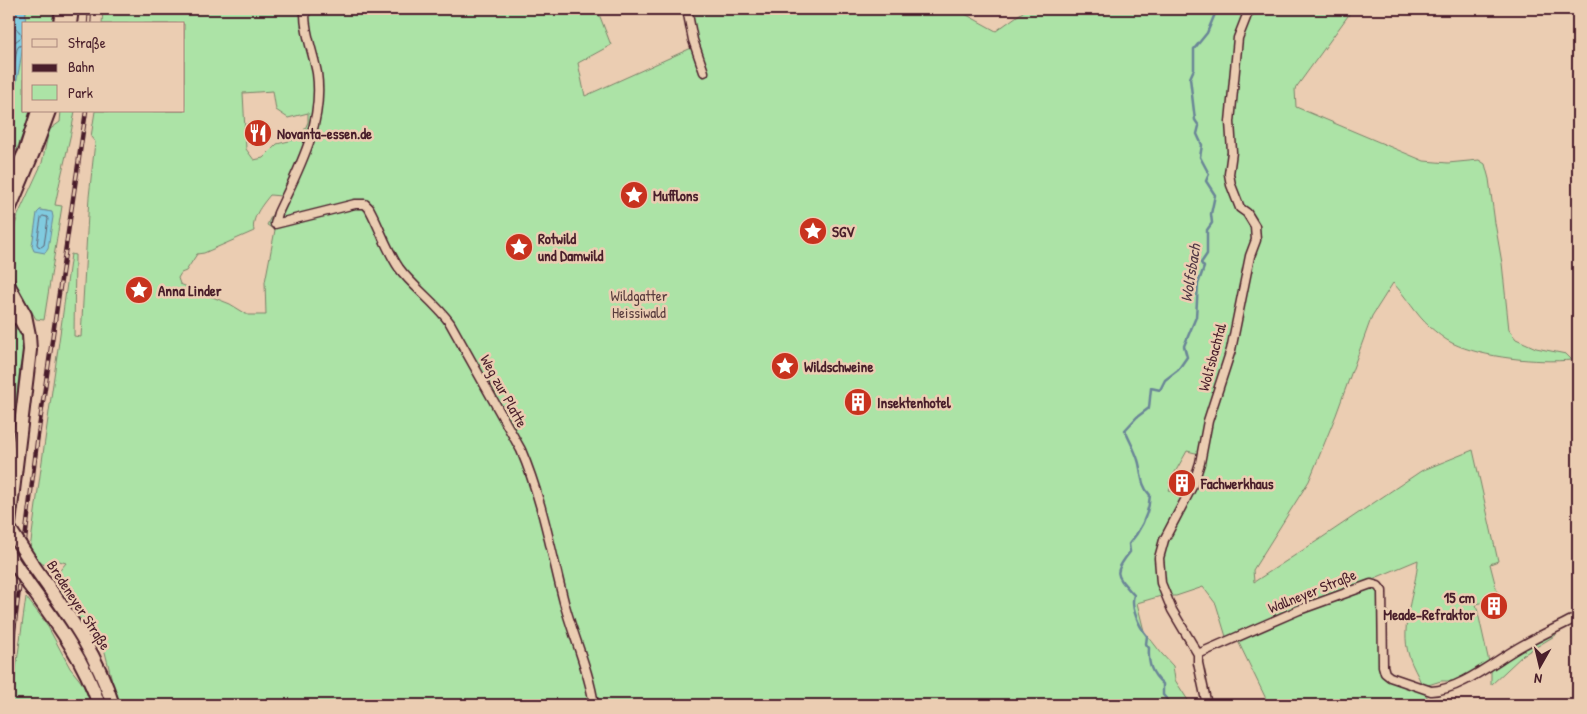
<svg xmlns="http://www.w3.org/2000/svg" width="1587" height="714" font-family="'Patrick Hand',sans-serif">
	<rect width="100%" height="100%" fill="#ebcdb2"/>
	<filter id="ink" filterUnits="userSpaceOnUse"><feTurbulence type="fractalNoise" baseFrequency=".02" numOctaves="2"/><feDisplacementMap in="SourceGraphic" scale="10" xChannelSelector="R" yChannelSelector="G"/><feConvolveMatrix kernelMatrix="1 2 1 2 8 2 1 2 1" color-interpolation-filters="sRGB"/></filter>
	<g filter="url(#ink)">
		<path fill="#ace3a6" stroke="#7b8168" fill-rule="evenodd" d="M 26,9 L 54,9 L 52,24 L 25,24 Z
			M 103,9 L 597,9 L 611,45 L 578,63 L 585,96 L 698,45 L 691,9 L 956,9 L 996,31 L 1027,9 L 1353,9 L 1295,89 L 1296,107 L 1424,161 L 1448,163 L 1479,160 L 1485,164 L 1489,179 L 1495,223 L 1502,263 L 1509,330 L 1516,339 L 1536,348 L 1566,354 L 1572,360 C 1538,363 1483,358 1452,343 C 1444,339 1436,332 1430,327 C 1416,315 1406,296 1393,283 L 1372,316 L 1336,415 L 1309,481 L 1253,570 L 1254,582 L 1320,539 L 1421,471 L 1473,450 L 1498,561 L 1490,564 L 1499,599 L 1476,604 L 1489,662 L 1458,681 L 1441,681 L 1428,685 L 1422,685 C 1418,675 1412,666 1409,656 C 1399,625 1416,591 1418,560 L 1227,640 L 1216,604 L 1203,587 L 1176,596 L 1161,596 L 1137,603 L 1144,631 L 1162,654 L 1173,666 L 1175,680 L 1191,705 L 118,705 L 105,652 L 94,633 L 81,622 L 65,603 L 54,583 L 56,575 L 66,563 L 56,560 C 43,572 37,559 30,549 C 43,450 58,352 71,254 L 75,255 L 74,336 L 81,337 L 89,197 L 95,142 L 91,137 L 95,111 L 184,111 L 184,24 L 102,24 ZM 273,91 L 276,110 L 288,118 L 308,113 L 308,122 L 301,138 L 277,144 L 263,158 L 254,160 L 246,149 L 243,93 ZM 270,195 L 281,196 L 267,225 L 275,230 L 265,282 L 266,315 L 248,315 L 230,304 L 180,284 L 178,278 L 181,273 L 186,271 L 197,254 L 204,253 L 254,231 C 251,218 262,205 270,195 ZM 1187,451 L 1204,455 L 1201,474 L 1188,502 L 1169,490 L 1172,485 L 1169,483 Z
			M 24,37 L 24,111 L 32,111 L 9,169 L 9,110 L 14,92 Z
			M 61,111 L 75,111 C 70,143 61,173 55,205 L 62,206 L 44,320 L 36,319 L 17,286 L 10,264 L 10,253 L 15,225 L 18,215 L 42,163 L 49,130 L 60,122 ZM 40,210 L 51,212 L 32,246 Z
			M 9,322 L 13,324 L 22,334 L 24,349 L 20,367 L 9,465 Z
			M 1367,586 L 1378,589 L 1380,593 L 1382,674 L 1422,690 L 1433,705 L 1269,705 L 1237,639 Z
			M 26,597 L 46,623 L 70,668 L 82,683 L 92,705 L 11,705 Z
			M 1555,632 L 1556,635 L 1523,655 L 1491,685 L 1491,666 Z"/>
		<path fill="#80cbdf" stroke="#6a8697" d="M 9,9 L 26,9 L 25,24 L 24,24 C 24,52 17,82 9,110 Z
			M 40,210 L 52,212 L 53,217 L 48,249 L 45,253 L 34,251 L 32,246 L 37,213 Z"/>
		<g fill="none" stroke-linecap="round" stroke-linejoin="round">
			<path stroke="#606473" stroke-width="1" d="M 9,57 L 12,44 L 23,36 L 14,26 L 15,9
				M 9,92 L 17,49 L 19,46 L 24,45
				M 43,216 L 47,217 L 48,219 L 44,245 L 41,247 L 38,246 L 37,244 L 41,218 Z"/>
			<path stroke="#6a8697" stroke-width="2.5" d="M 1172,705 L 1163,695 L 1163,684 C 1151,673 1148,664 1149,648 L 1146,644 L 1147,636 C 1139,626 1130,607 1134,595 C 1116,575 1112,574 1130,552 L 1129,544 C 1141,530 1149,514 1150,495 C 1140,485 1142,472 1138,460 C 1135,450 1129,440 1125,430 L 1137,417 L 1149,408 L 1151,388 L 1160,390 L 1165,380 L 1178,370 L 1187,357 L 1184,346 L 1196,317 L 1198,284 L 1204,267 L 1201,263 L 1207,254 L 1207,230 L 1212,223 L 1211,214 L 1215,195 L 1206,181 L 1209,174 L 1200,157 L 1202,145 L 1197,134 L 1199,126 L 1195,120 L 1190,78 L 1194,69 L 1194,49 L 1207,33 L 1217,9"/>
			<defs>
				<path id="minor" d="M 305,9 C 304,31 313,52 317,73 C 324,124 299,168 278,213 L 275,224 L 355,204 L 365,204 L 369,208 C 380,228 386,249 399,268 C 413,287 435,302 450,323 L 521,450 C 542,499 551,551 564,602 C 573,636 589,670 594,705
					M 687,9 L 693,40 L 704,72
					M 1198,654 L 1299,610 L 1371,584 L 1378,586 L 1382,591 L 1383,666 L 1385,673 L 1390,677 L 1431,691 C 1461,690 1497,659 1523,645 C 1541,635 1560,626 1578,617
					M 1207,705 L 1198,663 L 1198,654 L 1172,610 L 1161,583 L 1159,558 L 1164,540 L 1193,485 L 1200,463 L 1208,421 L 1231,350 L 1250,256 L 1256,240 L 1255,226 L 1247,213 L 1240,208 L 1231,185 L 1229,174 L 1232,152 L 1230,122 L 1238,38 L 1247,15 L 1251,9"/>
				<path id="primary" d="M 60,24 L 62,9
					M 70,24 L 72,9
					M 9,186 L 25,152 L 38,111
					M 9,210 L 37,143 L 49,111
					M 9,286 L 25,315 L 29,335 L 30,350 L 9,524
					M 9,314 L 20,319 L 26,330
					M 33,565 C 66,612 95,649 113,705
					M 29,585 C 56,622 85,661 99,705"/>
			</defs>
			<use href="#minor" stroke="#4a1f2b" stroke-width="11"/>
			<use href="#primary" stroke="#4a1f2b" stroke-width="16"/>
			<use href="#minor" stroke="#ebcdb2" stroke-width="8"/>
			<use href="#primary" stroke="#ebcdb2" stroke-width="12"/>
			<defs>
				<path id="rail" d="M 89,24 L 90,9
					M 9,671 L 37,442 L 86,111"/>
			</defs>
			<use href="#rail" stroke="#4a1f2b" stroke-width="4.5"/>
			<use href="#rail" stroke="#ebcdb2" stroke-width="2.5" stroke-dasharray="8" stroke-linecap="butt"/>
			<defs>
				<path id="primary-bridge" d="M 9,528 L 33,565
					M 9,555 L 29,585"/>
			</defs>
			<use href="#primary-bridge" stroke="#4a1f2b" stroke-width="16" stroke-linecap="butt"/>
			<use href="#primary-bridge" stroke="#ebcdb2" stroke-width="12"/>
		</g>
	</g>
	<defs>
		<symbol id="restaurant-disc" viewBox="-11 -11 22 22"><circle r="9.5" fill="#c8321e" stroke="#ebcdb2"/><path d="M-5-6h1v4h1v-4h1v4h1v-4h1v5L-1.5 .5V6h-2V.5L-5-1ZM5-6V6H3V1.5H1.5Q1.5-4 5-6Z" fill="#fff"/></symbol>
		<symbol id="sight-disc" viewBox="-11 -11 22 22"><circle r="9.5" fill="#c8321e" stroke="#ebcdb2"/><path d="M0-6L1.8-2.2L6-1.7L2.9 1.2L3.7 5.4L0 3.3L-3.7 5.4L-2.9 1.2L-6-1.7L-1.8-2.2Z" fill="#fff"/></symbol>
		<symbol id="building-disc" viewBox="-11 -11 22 22"><circle r="9.5" fill="#c8321e" stroke="#ebcdb2"/><path d="M-4-6H4V6H1V3H-1V6H-4ZM-2.5-4.3h1.7v1.8h-1.7ZM.8-4.3h1.7v1.8H.8ZM-2.5-1h1.7V.8h-1.7ZM.8-1h1.7V.8H.8Z" fill="#fff"/></symbol>
	</defs>
	<g fill-rule="evenodd">
		<use href="#restaurant-disc" x="242" y="117" width="32" height="32"/>
		<use href="#sight-disc" x="618" y="179" width="32" height="32"/>
		<use href="#sight-disc" x="797" y="215" width="32" height="32"/>
		<use href="#sight-disc" x="503" y="231" width="32" height="32"/>
		<use href="#sight-disc" x="123" y="274" width="32" height="32"/>
		<use href="#sight-disc" x="769" y="350" width="32" height="32"/>
		<use href="#building-disc" x="842" y="386" width="32" height="32"/>
		<use href="#building-disc" x="1166" y="467" width="32" height="32"/>
		<use href="#building-disc" x="1478" y="590" width="32" height="32"/>
	</g>
	<g text-anchor="middle" dominant-baseline="central" stroke-width="5" stroke-linejoin="round" paint-order="stroke">
		<g font-size="15" font-weight="bold" fill="#4a1f2b" stroke="#ebcdb2" text-anchor="start">
			<text x="277" y="133">Novanta-essen.de</text>
			<text x="653" y="195">Mufflons</text>
			<text x="832" y="231">SGV</text>
			<text x="538" y="238">Rotwild<tspan x="538" dy="17">und Damwild</tspan></text>
			<text x="158" y="290">Anna Linder</text>
			<text x="804" y="366">Wildschweine</text>
			<text x="877" y="402">Insektenhotel</text>
			<text x="1201" y="483">Fachwerkhaus</text>
			<text x="1475" y="597" text-anchor="end">15 cm<tspan x="1475" dy="17">Meade-Refraktor</tspan></text>
		</g>
		<g font-size="15" fill="#593c3d" stroke="#ebcdb2">
			<text x="639" y="295">Wildgatter<tspan x="639" dy="17">Heissiwald</tspan></text>
		</g>
		<g font-size="15" fill="#4a1f2b" stroke="#ebcdb2">
			<text transform="translate(1212 357) rotate(-75)">Wolfsbachtal</text>
			<text transform="translate(504 391) rotate(61)">Weg zur Platte</text>
			<text transform="translate(1312 591) rotate(-22)">Wallneyer Straße</text>
			<text transform="translate(79 605) rotate(57)">Bredeneyer Straße</text>
		</g>
		<g font-size="16" font-style="italic" fill="#523946" stroke="#ebcdb2">
			<text transform="translate(1190 273) rotate(-81)">Wolfsbach</text>
		</g>
	</g>
	<rect width="1587" height="714" fill="none" stroke="#ebcdb2" stroke-width="30"/>
	<rect x="15" y="15" width="1557" height="684" fill="none" stroke="#4a1f2b" stroke-width="2" filter="url(#ink)"/>
	<rect x="22" y="22" width="162" height="90" fill="#ebcdb2" stroke="#ab877c"/>
	<rect x="32" y="39" width="25" height="8" fill="#ebcdb2" stroke="#ab877c"/>
	<text x="68" y="48" font-size="15" fill="#4a1f2b">Straße</text>
	<rect x="32" y="64" width="25" height="8" fill="#4a1f2b" stroke="#ab877c"/>
	<text x="68" y="72" font-size="15" fill="#4a1f2b">Bahn</text>
	<rect x="32" y="85" width="25" height="15" fill="#ace3a6" stroke="#ab877c"/>
	<text x="68" y="98" font-size="15" fill="#4a1f2b">Park</text>
	<g transform="translate(1540 666) rotate(188)" stroke="#ebcdb2" stroke-width="4" paint-order="stroke">
	<path d="M0-4L9 19L0 12L-9 19Z" fill="#4a1f2b"/>
	<text y="-8" font-size="14" font-weight="bold" text-anchor="middle" fill="#4a1f2b">N</text>
	</g>
</svg>
